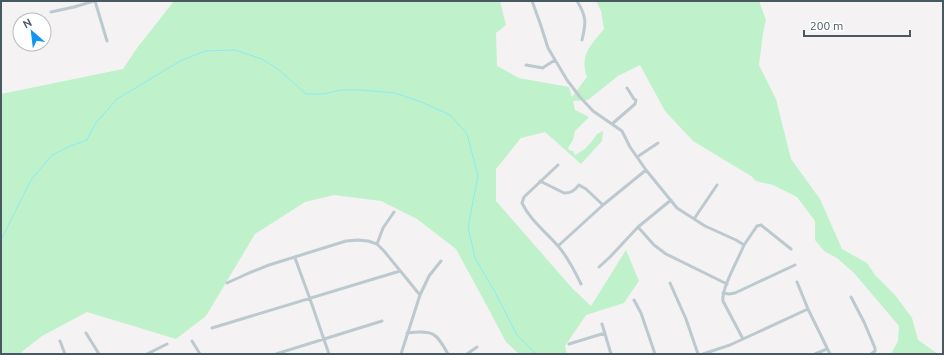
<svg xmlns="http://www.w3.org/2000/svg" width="944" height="355" font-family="Ubuntu,sans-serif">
	<rect width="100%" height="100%" fill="#f4f2f2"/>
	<path fill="#bff2cb" d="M 174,1 L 500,1 L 506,25 L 496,33 L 497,66 L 519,78 L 569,87 L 572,97 L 587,77 C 579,55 591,45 604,29 L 601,11 L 596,1 L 759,1 L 766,20 L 763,33 L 759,65 L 776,99 L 791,159 L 820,199 L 842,249 L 867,263 L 875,275 L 895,295 L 912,318 L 918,340 L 938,354 L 891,354 L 898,341 L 899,326 L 854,273 L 837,258 L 824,251 L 815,240 L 815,221 L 797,197 L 773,185 L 756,181 L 751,176 L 693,141 L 665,111 L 640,65 L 618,76 L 588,100 L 573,101 L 575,110 L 589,117 L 575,131 L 573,140 L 568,148 L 569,150 L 573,151 L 575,155 L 585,149 L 592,141 L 597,134 L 603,131 L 602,141 L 581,164 L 545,132 L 521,138 L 496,169 L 496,201 L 572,288 L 591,306 L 626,250 L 639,281 L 624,303 L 586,315 L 565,346 L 567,354 L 519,354 L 506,342 L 487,306 L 456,249 L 417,219 L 381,201 L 334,195 L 305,202 L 255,234 L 206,316 L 176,339 L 87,312 L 42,336 L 19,354 L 1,354 L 1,94 L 123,69 L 137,48 Z"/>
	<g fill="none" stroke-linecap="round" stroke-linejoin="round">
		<path stroke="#8aecf1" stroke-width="1" d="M 1,240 L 31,180 L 52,155 L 68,147 L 87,140 L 95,124 L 117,99 L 152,78 L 180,61 L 205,51 L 235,50 L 262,59 L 279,70 L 306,94 L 323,94 L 341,90 L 362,90 L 395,93 L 424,103 L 450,115 L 467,134 L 478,176 L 468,227 L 475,258 L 495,292 L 517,335 L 536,354"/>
		<path stroke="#bcc9cf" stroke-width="3" d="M 95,1 L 107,41
			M 532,1 L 540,23 L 548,48 L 567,80 L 580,97 L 593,111 L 622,131 L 630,147 L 646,170 L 677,208 L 705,226 L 736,240 L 744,245 C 739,258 721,289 723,301 L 743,339 L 730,345 L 703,354
			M 577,1 C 587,17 586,23 582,40
			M 51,12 L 74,7 L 94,1
			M 526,65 L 543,68 L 544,67 L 555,60
			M 612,124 L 635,104 L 636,100 L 634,99 L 627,88
			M 637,157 L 658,143
			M 558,165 L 524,197 L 522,203 C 530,220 546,232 558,246 C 568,257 574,270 581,284
			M 540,181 L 564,193 C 571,193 574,191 579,185 L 586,189 L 603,205
			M 694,219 L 717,185
			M 638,227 L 654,245 L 666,254 L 727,284
			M 377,244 L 383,228 L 394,212
			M 744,245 L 757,226 L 761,225 L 791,249
			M 558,246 L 603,205 L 646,170
			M 295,258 L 310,299 L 329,354
			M 599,267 L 610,257 L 638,227 L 671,200
			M 797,282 L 808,309 L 830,354
			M 227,283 L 249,273 L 269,265 L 346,241 L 358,240 L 368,241 L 377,244 L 384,251 L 420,295
			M 670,283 L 686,319 L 698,354
			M 723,293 L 729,294 L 735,293 L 795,265
			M 851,297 L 864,322 L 875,348 L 875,351 L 871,354
			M 634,300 L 641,313 L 655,354
			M 602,324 L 611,354
			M 212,328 L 400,271
			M 86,333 L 99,354
			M 407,333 C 433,330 436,332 448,354
			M 743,339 L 808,309
			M 60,341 L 65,354
			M 192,341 L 200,354
			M 569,344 L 605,333
			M 147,354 L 167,344
			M 276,354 L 382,321
			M 401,354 L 420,295 L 429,276 L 441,261
			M 467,354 L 477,347
			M 815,354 L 827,349"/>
	</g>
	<rect width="944" height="355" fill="none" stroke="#485960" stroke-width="4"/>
	<g transform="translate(32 32) rotate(332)"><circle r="19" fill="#ffffff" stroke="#b6bdbf"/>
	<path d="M0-3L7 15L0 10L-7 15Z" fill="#1096ef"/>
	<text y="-6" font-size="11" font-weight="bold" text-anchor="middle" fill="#485960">N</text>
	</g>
	<path d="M804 30v6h106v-6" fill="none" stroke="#485960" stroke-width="2"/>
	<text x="810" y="30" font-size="12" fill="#485960" stroke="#ffffff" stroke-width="3" paint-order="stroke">200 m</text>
</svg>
